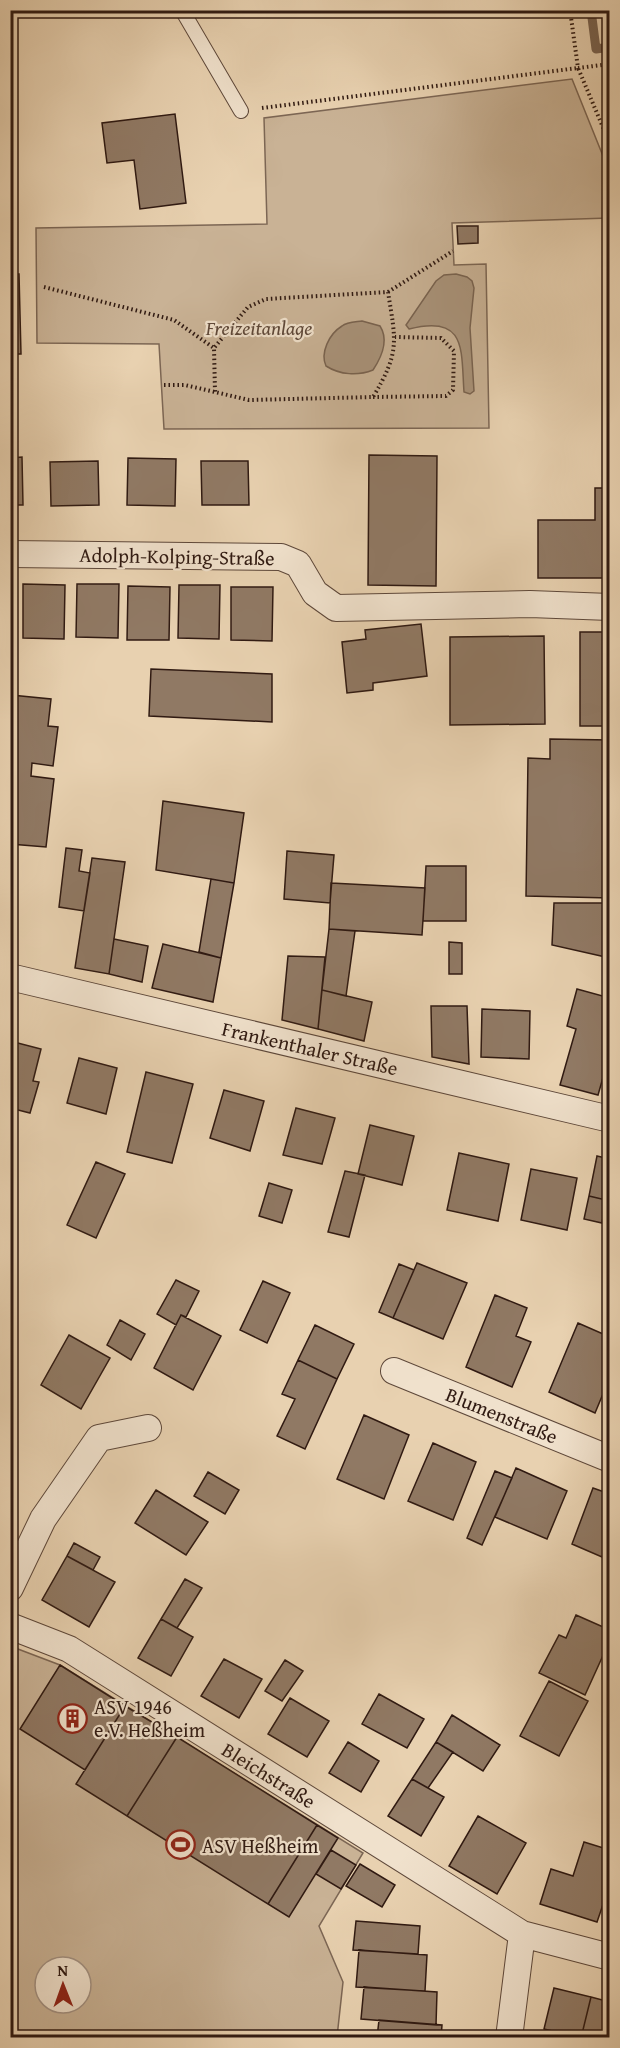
<svg xmlns="http://www.w3.org/2000/svg" width="620" height="2048" font-family="'Gentium Book Plus',serif">
	<rect width="100%" height="100%" fill="#e8d1b0"/>
	<filter id="stains"><feTurbulence type="fractalNoise" baseFrequency=".00333" numOctaves="4"/><feColorMatrix values="0 0 0 0 .2 0 0 0 0 .09 0 0 0 0 .02 0 0 0 .5 -.17"/></filter>
	<radialGradient id="worn" r=".72"><stop offset=".6" stop-color="#630" stop-opacity="0"/><stop offset="1" stop-color="#630" stop-opacity=".3"/></radialGradient>
	<path fill="#c9b295" stroke="#7c6654" stroke-width="1.5" fill-rule="evenodd" d="M 572,79 L 609,171 L 609,218 L 452,223 L 454,265 L 486,264 L 489,428 L 164,429 L 159,344 L 37,343 L 36,228 L 267,224 L 264,118 Z
		M 10,1646 L 60,1665 L 363,1853 L 319,1926 L 343,1982 L 337,2037 L 11,2037 ZM 45,1967 L 81,1967 L 81,2003 L 45,2003 Z"/>
	<path fill="#a9937a" stroke="#796350" stroke-width="1.5" d="M 456,274 L 467,277 L 472,281 L 474,288 L 470,328 L 474,391 L 470,394 L 464,392 C 461,350 467,314 409,329 L 406,325 L 436,281 L 444,275 Z
		M 362,321 L 380,326 C 389,340 381,358 373,370 C 358,376 340,375 326,366 C 320,353 329,334 342,326 C 347,322 356,322 362,321 Z"/>
	<g fill="none" stroke-linecap="round" stroke-linejoin="round">
		<path stroke="#796350" stroke-width="9" d="M 591,10 L 596,49 L 610,47"/>
	</g>
	<path fill="#907964" stroke="#301a12" stroke-width="1.5" d="M 175,114 L 186,203 L 140,209 L 134,160 L 107,163 L 102,123 Z
		M 457,226 L 478,226 L 478,243 L 458,244 Z
		M 10,274 L 19,274 L 21,354 L 10,354 Z
		M 369,455 L 437,456 L 436,586 L 368,585 Z
		M 22,457 L 23,505 L 10,505 L 10,458 Z
		M 128,458 L 176,459 L 175,506 L 127,505 Z
		M 98,461 L 99,505 L 51,506 L 50,462 Z
		M 201,461 L 248,461 L 249,505 L 202,505 Z
		M 595,488 L 610,488 L 610,578 L 538,578 L 538,520 L 595,520 Z
		M 23,584 L 65,585 L 64,639 L 23,638 Z
		M 77,584 L 119,584 L 118,638 L 76,637 Z
		M 179,585 L 220,585 L 219,639 L 178,638 Z
		M 128,586 L 170,587 L 169,640 L 127,640 Z
		M 231,587 L 273,587 L 272,641 L 231,640 Z
		M 421,624 L 427,676 L 373,683 L 373,690 L 347,693 L 342,642 L 366,639 L 365,630 Z
		M 580,632 L 610,632 L 610,738 L 608,738 L 608,726 L 580,726 Z
		M 544,636 L 545,724 L 450,725 L 450,637 Z
		M 151,669 L 272,674 L 272,722 L 149,716 Z
		M 11,695 L 51,699 L 48,726 L 58,727 L 53,766 L 32,763 L 31,776 L 54,779 L 46,847 L 10,844 Z
		M 550,739 L 610,740 L 610,898 L 526,896 L 528,758 L 550,759 Z
		M 163,801 L 244,813 L 234,883 L 156,870 Z
		M 66,848 L 82,850 L 79,871 L 90,873 L 84,911 L 59,907 Z
		M 287,851 L 334,855 L 330,903 L 284,899 Z
		M 92,858 L 125,862 L 109,974 L 75,968 Z
		M 426,866 L 466,866 L 466,921 L 423,921 Z
		M 211,879 L 234,883 L 221,958 L 199,952 Z
		M 331,883 L 425,888 L 422,935 L 329,929 Z
		M 554,903 L 610,903 L 610,958 L 552,945 Z
		M 329,929 L 355,931 L 346,996 L 322,990 Z
		M 114,939 L 148,946 L 142,982 L 109,974 Z
		M 449,942 L 462,943 L 462,974 L 449,974 Z
		M 163,944 L 221,958 L 213,1002 L 152,988 Z
		M 288,956 L 325,957 L 318,1029 L 282,1020 Z
		M 577,989 L 610,998 L 610,1053 L 598,1095 L 560,1085 L 576,1029 L 567,1026 Z
		M 322,990 L 372,1002 L 364,1041 L 318,1029 Z
		M 431,1006 L 467,1006 L 469,1064 L 432,1057 Z
		M 482,1009 L 530,1011 L 529,1059 L 481,1057 Z
		M 10,1041 L 41,1049 L 33,1081 L 39,1082 L 30,1113 L 10,1108 Z
		M 79,1058 L 117,1068 L 106,1114 L 67,1103 Z
		M 146,1072 L 193,1084 L 172,1163 L 127,1152 Z
		M 224,1090 L 264,1101 L 250,1151 L 210,1138 Z
		M 296,1108 L 335,1118 L 322,1164 L 283,1155 Z
		M 370,1125 L 414,1136 L 402,1185 L 358,1174 Z
		M 459,1153 L 509,1164 L 498,1221 L 447,1210 Z
		M 597,1156 L 610,1159 L 610,1201 L 589,1196 Z
		M 96,1162 L 125,1174 L 96,1238 L 67,1225 Z
		M 531,1169 L 577,1178 L 567,1230 L 521,1220 Z
		M 345,1171 L 365,1175 L 349,1237 L 328,1232 Z
		M 269,1183 L 292,1190 L 282,1223 L 259,1216 Z
		M 589,1196 L 606,1200 L 602,1223 L 584,1219 Z
		M 417,1263 L 467,1283 L 443,1339 L 393,1318 Z
		M 399,1264 L 414,1270 L 393,1318 L 379,1312 Z
		M 176,1280 L 199,1291 L 186,1317 L 181,1315 L 176,1325 L 157,1314 Z
		M 263,1281 L 290,1293 L 267,1343 L 240,1330 Z
		M 495,1295 L 527,1308 L 516,1336 L 531,1342 L 512,1387 L 466,1367 Z
		M 181,1315 L 221,1336 L 193,1390 L 154,1368 Z
		M 120,1320 L 145,1334 L 131,1360 L 107,1345 Z
		M 578,1323 L 610,1337 L 610,1377 L 595,1413 L 549,1392 Z
		M 315,1325 L 354,1344 L 337,1379 L 298,1360 Z
		M 69,1335 L 110,1358 L 81,1409 L 41,1385 Z
		M 298,1360 L 337,1379 L 305,1449 L 277,1436 L 295,1399 L 282,1394 Z
		M 364,1415 L 409,1435 L 384,1499 L 337,1479 Z
		M 433,1443 L 476,1462 L 453,1520 L 408,1501 Z
		M 516,1468 L 567,1491 L 547,1539 L 495,1517 Z
		M 495,1471 L 512,1478 L 482,1545 L 467,1538 Z
		M 208,1472 L 239,1490 L 225,1514 L 194,1496 Z
		M 593,1488 L 610,1494 L 610,1537 L 602,1557 L 572,1544 Z
		M 156,1490 L 208,1522 L 186,1555 L 135,1523 Z
		M 610,1537 L 610,1561 L 602,1557 Z
		M 74,1543 L 100,1557 L 93,1570 L 67,1556 Z
		M 67,1556 L 115,1582 L 89,1627 L 42,1600 Z
		M 185,1579 L 202,1588 L 177,1628 L 161,1619 Z
		M 576,1615 L 610,1630 L 610,1640 L 585,1695 L 539,1673 L 559,1635 L 566,1638 Z
		M 161,1619 L 193,1637 L 171,1676 L 138,1658 Z
		M 224,1659 L 262,1679 L 239,1718 L 201,1696 Z
		M 285,1660 L 303,1671 L 282,1701 L 265,1691 Z
		M 60,1665 L 125,1706 L 85,1770 L 20,1729 Z
		M 549,1681 L 588,1701 L 559,1756 L 520,1736 Z
		M 379,1694 L 424,1719 L 407,1748 L 362,1724 Z
		M 290,1698 L 329,1721 L 307,1757 L 268,1734 Z
		M 125,1706 L 177,1737 L 127,1816 L 76,1784 Z
		M 452,1715 L 500,1745 L 483,1771 L 436,1742 Z
		M 177,1737 L 317,1825 L 268,1904 L 127,1816 Z
		M 348,1742 L 379,1761 L 361,1792 L 329,1773 Z
		M 436,1742 L 453,1752 L 428,1788 L 412,1779 Z
		M 412,1779 L 444,1797 L 421,1836 L 388,1816 Z
		M 478,1816 L 526,1843 L 497,1894 L 449,1866 Z
		M 317,1825 L 338,1838 L 289,1917 L 268,1904 Z
		M 584,1842 L 610,1850 L 610,1884 L 597,1922 L 540,1904 L 551,1869 L 573,1876 Z
		M 331,1850 L 356,1865 L 341,1889 L 316,1874 Z
		M 360,1864 L 395,1885 L 382,1907 L 346,1886 Z
		M 356,1921 L 420,1926 L 418,1954 L 353,1950 Z
		M 359,1950 L 427,1955 L 425,1991 L 356,1987 Z
		M 364,1987 L 437,1992 L 436,2025 L 361,2019 Z
		M 554,1988 L 591,1997 L 581,2038 L 544,2029 Z
		M 591,1997 L 610,2002 L 610,2038 L 581,2038 Z
		M 379,2020 L 442,2025 L 441,2038 L 377,2038 Z"/>
	<g fill="none" stroke-linecap="round" stroke-linejoin="round">
		<defs>
			<path id="service" d="M 182,10 L 241,111"/>
			<path id="minor" d="M 10,554 L 281,557 L 298,564 L 315,593 L 336,608 L 530,604 L 610,607
				M 10,977 L 610,1119
				M 394,1371 L 610,1459
				M 10,1588 L 43,1519 L 99,1438 L 148,1428
				M 10,1626 L 69,1649 L 522,1934 L 610,1957
				M 509,2038 L 522,1934"/>
		</defs>
		<use href="#service" stroke="#5e483a" stroke-width="16"/>
		<use href="#minor" stroke="#5e483a" stroke-width="28"/>
		<path stroke="#301a12" stroke-width="4" stroke-dasharray="1.5 3" stroke-linecap="butt" d="M 570,10 L 578,68 L 610,64
			M 262,108 L 578,68 L 610,144
			M 44,287 L 174,320 L 214,348
			M 388,292 L 453,251
			M 164,385 L 185,385 L 249,400 L 373,397 C 400,352 396,342 388,292 L 266,299 L 248,307 L 214,348 L 215,392
			M 373,397 L 446,396 L 453,390 L 454,351 L 441,338 L 395,337"/>
		<use href="#service" stroke="#f0e1cc" stroke-width="14"/>
		<use href="#minor" stroke="#f0e1cc" stroke-width="26"/>
	</g>
	<defs>
		<symbol id="building-ring" viewBox="-11 -11 22 22"><circle r="9.5" fill="#f0e1cc" stroke="#8f2418" stroke-width="1.5"/><path d="M-4-6H4V6H1V3H-1V6H-4ZM-2.5-4.3h1.7v1.8h-1.7ZM.8-4.3h1.7v1.8H.8ZM-2.5-1h1.7V.8h-1.7ZM.8-1h1.7V.8H.8Z" fill="#8f2418"/></symbol>
		<symbol id="stadium-ring" viewBox="-11 -11 22 22"><circle r="9.5" fill="#f0e1cc" stroke="#8f2418" stroke-width="1.5"/><path d="M0-5a6.5 5 0 1 0 0 10a6.5 5 0 1 0 0-10ZM-3.5-1.8h7v3.6h-7Z" fill="#8f2418"/></symbol>
	</defs>
	<g fill-rule="evenodd">
		<use href="#building-ring" x="56" y="1702" width="33" height="33"/>
		<use href="#stadium-ring" x="164" y="1828" width="33" height="33"/>
	</g>
	<g text-anchor="middle" dominant-baseline="central" stroke-width="4.5" stroke-linejoin="round" paint-order="stroke">
		<g font-size="20" font-style="italic" fill="#5e4839" stroke="#f0e1cc">
			<text x="259" y="327">Freizeitanlage</text>
		</g>
		<g font-size="20" fill="#301a12" stroke="#f0e1cc">
			<text transform="translate(177 556) rotate(1)">Adolph-Kolping-Straße</text>
			<text transform="translate(310 1048) rotate(13)">Frankenthaler Straße</text>
			<text transform="translate(502 1415) rotate(22)">Blumenstraße</text>
			<text transform="translate(269 1775) rotate(32)">Bleichstraße</text>
		</g>
		<g font-size="20" fill="#301a12" stroke="#f0e1cc" text-anchor="start">
			<text x="94" y="1706">ASV 1946<tspan x="94" dy="23">e.V. Heßheim</tspan></text>
			<text x="202" y="1845">ASV Heßheim</text>
		</g>
	</g>
	<rect width="620" height="2048" fill="none" stroke="#e8d1b0" stroke-width="36"/>
	<rect x="12" y="12" width="596" height="2024" fill="none" stroke="#301a12" stroke-width="3"/>
	<rect x="18" y="18" width="584" height="2012" fill="none" stroke="#301a12" stroke-width="1.5"/>
	<g transform="translate(63 1985) rotate(359)"><circle r="28" fill="#f0e1cc" stroke="#a39182" stroke-width="1.5"/>
	<path d="M0-4.5L10 22L0 15L-10 22Z" fill="#8f2418"/>
	<text y="-9" font-size="16" font-weight="bold" text-anchor="middle" fill="#301a12">N</text>
	</g>
	<rect width="100%" height="100%" filter="url(#stains)"/>
	<rect width="100%" height="100%" fill="url(#worn)"/>
</svg>
